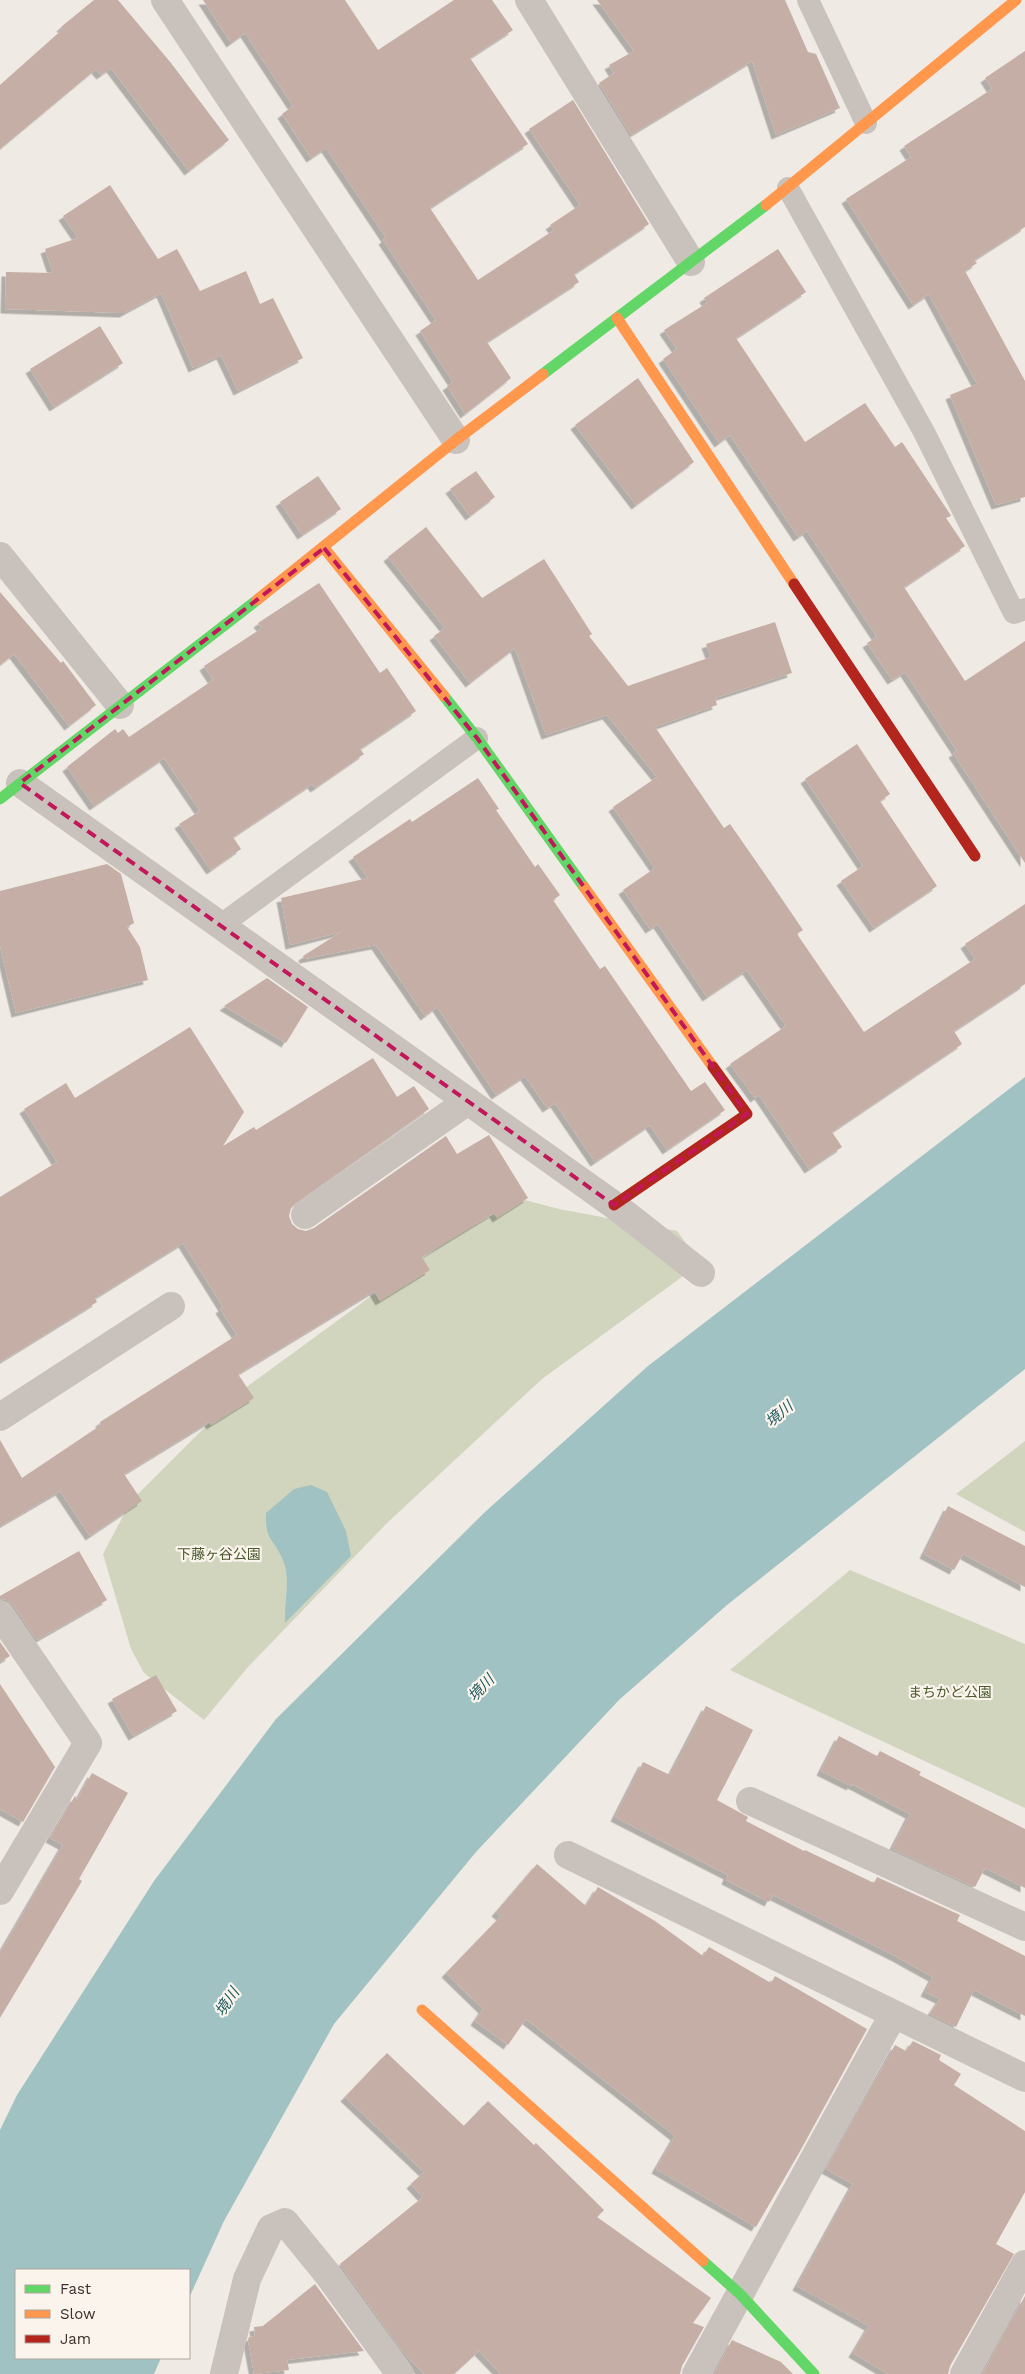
<svg xmlns="http://www.w3.org/2000/svg" width="1025" height="2374" font-family="'Work Sans','Noto Sans JP',sans-serif">
	<defs>
		<filter id="shadow"><feDropShadow dx="-4.5" dy="4.5" stdDeviation="0" flood-color="#0004"/></filter>
	</defs>
	<rect width="100%" height="100%" fill="#f0eae4"/>
	<path fill="#d1d5be" d="M 521,1199 L 559,1209 L 677,1231 L 701,1263 L 542,1379 L 387,1523 L 248,1667 L 204,1720 L 144,1673 L 131,1649 L 103,1554 L 131,1501 L 241,1391 L 448,1240 Z
		M 1025,1441 L 1025,1532 L 956,1494 Z
		M 850,1570 L 1025,1644 L 1025,1808 L 730,1670 Z"/>
	<path fill="#a0c2c2" d="M 1025,1077 L 1025,1369 L 727,1605 L 619,1700 L 476,1852 L 334,2024 L 224,2221 L 189,2298 L 189,2270 L 16,2270 L 16,2358 L 161,2358 L 154,2374 L 0,2374 L 0,2130 L 17,2095 L 154,1881 L 276,1719 L 485,1512 L 648,1366 Z
		M 311,1485 L 327,1492 L 346,1531 L 351,1556 L 285,1623 C 284,1602 291,1579 283,1560 C 274,1538 265,1542 266,1513 L 294,1489 Z"/>
	<path fill="#c4aea5" filter="url(#shadow)" d="M 94,0 L 118,0 L 171,63 L 229,140 L 189,171 L 111,68 L 101,75 L 96,69 L 0,149 L 0,85 L 63,29 L 61,27 Z
		M 203,0 L 345,0 L 378,50 L 454,0 L 492,0 L 513,30 L 470,58 L 528,144 L 430,208 L 478,280 L 554,230 L 550,225 L 580,205 L 529,129 L 573,100 L 649,224 L 574,274 L 579,282 L 487,342 L 511,378 L 465,414 L 447,386 L 453,382 L 420,331 L 436,320 L 383,240 L 386,238 L 326,148 L 311,158 L 282,114 L 293,106 L 245,33 L 231,43 Z
		M 597,0 L 785,0 L 808,52 L 816,54 L 840,108 L 776,135 L 752,61 L 631,135 L 599,83 L 614,73 L 609,65 L 634,51 Z
		M 1025,51 L 1025,227 L 974,260 L 977,263 L 965,271 L 1025,381 L 1025,497 L 996,505 L 950,395 L 977,384 L 929,294 L 913,305 L 846,199 L 911,157 L 904,146 L 992,89 L 985,78 Z
		M 110,185 L 158,259 L 177,249 L 200,291 L 246,271 L 260,304 L 273,298 L 303,358 L 238,391 L 221,355 L 193,368 L 161,293 L 124,313 L 5,309 L 6,272 L 53,273 L 45,249 L 78,238 L 63,216 Z
		M 778,249 L 806,292 L 736,338 L 805,442 L 865,403 L 895,447 L 902,442 L 950,514 L 951,516 L 946,518 L 965,546 L 904,587 L 965,681 L 1025,641 L 1025,863 L 953,753 L 957,751 L 905,672 L 892,680 L 867,643 L 877,637 L 807,531 L 798,537 L 730,435 L 719,443 L 663,359 L 677,349 L 664,330 L 707,303 L 704,298 Z
		M 100,326 L 123,363 L 54,407 L 30,369 Z
		M 638,378 L 694,462 L 636,505 L 575,425 Z
		M 476,471 L 495,497 L 470,516 L 450,489 Z
		M 318,476 L 341,509 L 302,535 L 280,502 Z
		M 426,527 L 482,598 L 544,559 L 592,634 L 589,636 L 628,686 L 711,657 L 706,644 L 775,622 L 792,673 L 715,698 L 717,705 L 655,727 L 724,828 L 730,824 L 771,883 L 803,930 L 797,934 L 864,1032 L 975,959 L 965,944 L 1025,904 L 1025,984 L 954,1031 L 962,1044 L 832,1132 L 842,1147 L 809,1169 L 759,1095 L 755,1098 L 730,1064 L 786,1026 L 747,970 L 707,997 L 658,924 L 650,929 L 623,890 L 655,868 L 613,807 L 657,777 L 607,715 L 546,735 L 515,648 L 470,683 L 434,636 L 445,628 L 388,557 Z
		M 319,583 L 380,673 L 387,668 L 416,711 L 360,749 L 364,754 L 315,788 L 312,784 L 233,837 L 241,849 L 211,870 L 179,824 L 200,811 L 164,758 L 94,806 L 67,767 L 115,729 L 118,733 L 123,729 L 129,737 L 213,680 L 204,666 L 262,628 L 258,623 Z
		M 0,592 L 61,663 L 63,661 L 96,705 L 69,726 L 14,654 L 0,665 Z
		M 857,744 L 890,794 L 880,801 L 937,886 L 874,928 L 841,881 L 863,866 L 805,779 Z
		M 478,778 L 499,809 L 496,810 L 535,867 L 538,864 L 560,895 L 553,900 L 600,969 L 605,966 L 691,1091 L 705,1082 L 725,1110 L 667,1150 L 650,1125 L 595,1162 L 555,1103 L 547,1108 L 525,1076 L 496,1095 L 437,1007 L 425,1016 L 376,945 L 304,959 L 303,956 L 341,932 L 290,945 L 281,898 L 368,878 L 353,857 L 410,819 L 412,822 Z
		M 107,864 L 121,874 L 134,923 L 127,927 L 140,947 L 148,980 L 16,1013 L 0,946 L 0,891 Z
		M 267,978 L 308,1007 L 286,1043 L 224,1006 Z
		M 190,1027 L 244,1112 L 223,1146 L 254,1127 L 256,1130 L 373,1058 L 397,1097 L 414,1086 L 429,1109 L 296,1203 L 291,1208 L 289,1216 L 292,1224 L 298,1229 L 306,1231 L 314,1228 L 446,1136 L 457,1154 L 489,1135 L 528,1198 L 497,1218 L 494,1213 L 422,1257 L 430,1270 L 380,1301 L 374,1291 L 238,1374 L 254,1398 L 211,1425 L 209,1422 L 124,1474 L 142,1501 L 90,1536 L 60,1491 L 0,1526 L 0,1440 L 22,1478 L 101,1425 L 100,1422 L 237,1335 L 220,1309 L 223,1307 L 183,1243 L 95,1298 L 97,1302 L 0,1362 L 0,1197 L 57,1162 L 24,1109 L 66,1083 L 75,1098 Z
		M 948,1506 L 1025,1546 L 1025,1587 L 963,1554 L 954,1570 L 924,1554 Z
		M 79,1551 L 107,1600 L 37,1640 L 13,1605 L 7,1600 L 0,1599 L 0,1596 Z
		M 0,1642 L 10,1656 L 0,1662 Z
		M 156,1675 L 177,1711 L 133,1736 L 112,1699 Z
		M 0,1684 L 55,1767 L 23,1822 L 0,1809 Z
		M 706,1706 L 753,1730 L 717,1800 L 748,1817 L 746,1821 L 804,1851 L 805,1850 L 874,1883 L 877,1877 L 960,1915 L 957,1921 L 1025,1956 L 1025,2016 L 974,1990 L 956,2027 L 930,2014 L 940,1999 L 925,1992 L 933,1977 L 897,1957 L 773,1895 L 769,1902 L 726,1880 L 728,1875 L 615,1817 L 643,1762 L 670,1775 Z
		M 839,1736 L 877,1756 L 880,1751 L 921,1772 L 919,1775 L 1025,1829 L 1025,1888 L 985,1868 L 975,1887 L 892,1849 L 910,1814 L 852,1784 L 851,1786 L 821,1771 Z
		M 92,1773 L 128,1793 L 79,1879 L 82,1881 L 0,2018 L 0,1953 L 63,1845 L 50,1838 L 75,1796 L 77,1800 Z
		M 537,1864 L 586,1906 L 598,1887 L 655,1921 L 703,1956 L 709,1947 L 771,1983 L 775,1976 L 867,2029 L 799,2153 L 756,2227 L 656,2169 L 675,2136 L 526,2019 L 508,2045 L 475,2021 L 483,2009 L 446,1973 L 501,1916 L 496,1912 Z
		M 913,2041 L 941,2055 L 939,2060 L 961,2074 L 954,2085 L 1025,2131 L 1025,2192 L 996,2244 L 1014,2254 L 950,2366 L 948,2374 L 888,2374 L 853,2353 L 869,2326 L 797,2286 L 853,2184 L 826,2169 L 895,2045 L 906,2051 Z
		M 387,2053 L 464,2126 L 488,2101 L 534,2145 L 536,2143 L 604,2210 L 597,2217 L 711,2298 L 693,2323 L 704,2327 L 682,2366 L 680,2374 L 501,2374 L 479,2351 L 454,2374 L 424,2374 L 403,2352 L 340,2264 L 423,2197 L 411,2184 L 424,2172 L 345,2097 Z
		M 315,2284 L 364,2351 L 287,2360 L 289,2370 L 254,2374 L 248,2340 L 249,2337 L 255,2336 L 254,2327 L 263,2326 Z
		M 1025,2296 L 1025,2374 L 982,2374 Z
		M 732,2340 L 781,2362 L 793,2374 L 714,2374 Z"/>
	<g fill="none" stroke-linecap="round" stroke-linejoin="round">
		<path stroke="#c9c2bc" stroke-width="22" d="M 808,0 L 866,123
			M 788,188 L 924,432 L 1014,613 L 1025,609
			M 221,925 L 477,738"/>
		<path stroke="#c9c2bc" stroke-width="28" d="M 165,0 L 456,440
			M 529,0 L 691,262
			M 0,556 L 120,705
			M 20,783 L 614,1205 L 701,1273
			M 305,1215 L 468,1101
			M 0,1417 L 171,1306
			M 0,1614 L 88,1743 L 0,1891
			M 750,1801 L 1025,1927
			M 568,1855 L 1025,2078
			M 224,2374 L 247,2279 L 271,2228 L 285,2222 L 329,2276 L 400,2374
			M 696,2374 L 893,2015
			M 964,2374 L 1025,2264"/>
		<path stroke="#63d668" stroke-width="11" d="M 543,374 L 766,205
			M 444,696 L 477,738 L 584,887
			M 0,799 L 257,600
			M 703,2261 L 740,2294 L 814,2374"/>
		<path stroke="#ff974d" stroke-width="11" d="M 766,205 L 1016,0
			M 617,318 L 794,584
			M 324,548 L 444,696
			M 257,600 L 456,440 L 543,374
			M 584,887 L 713,1067
			M 422,2010 L 703,2261"/>
		<path stroke="#b3261e" stroke-width="11" d="M 794,584 L 975,856
			M 614,1205 L 747,1114 L 713,1067"/>
	</g>
	<path fill="none" stroke="#c2185b" stroke-width="4" stroke-dasharray="10 6" stroke-linejoin="round" d="M 324,548 L 477,738 L 747,1114 L 614,1205 L 20,783 Z"/>
	<g text-anchor="middle" dominant-baseline="central" stroke-width="4.5" stroke-linejoin="round" paint-order="stroke">
		<g font-size="14" fill="#4a5a2d" stroke="#fbf4ed">
			<text x="219" y="1554">下藤ヶ谷公園</text>
			<text x="950" y="1692">まちかど公園</text>
		</g>
		<g font-size="15" font-style="italic" fill="#1d5a5e" stroke="#fbf4ed">
			<text transform="translate(779 1414) rotate(-40)">境川</text>
			<text transform="translate(481 1688) rotate(-46)">境川</text>
			<text transform="translate(227 2002) rotate(-56)">境川</text>
		</g>
	</g>
	<rect x="15" y="2269" width="175" height="90" fill="#fbf4ed" stroke="#aea59f"/>
	<rect x="25" y="2285" width="25" height="8" fill="#63d668" stroke="#aea59f"/>
	<text x="60" y="2294" font-size="15" fill="#3b2f2a">Fast</text>
	<rect x="25" y="2310" width="25" height="8" fill="#ff974d" stroke="#aea59f"/>
	<text x="60" y="2319" font-size="15" fill="#3b2f2a">Slow</text>
	<rect x="25" y="2335" width="25" height="8" fill="#b3261e" stroke="#aea59f"/>
	<text x="60" y="2344" font-size="15" fill="#3b2f2a">Jam</text>
</svg>
